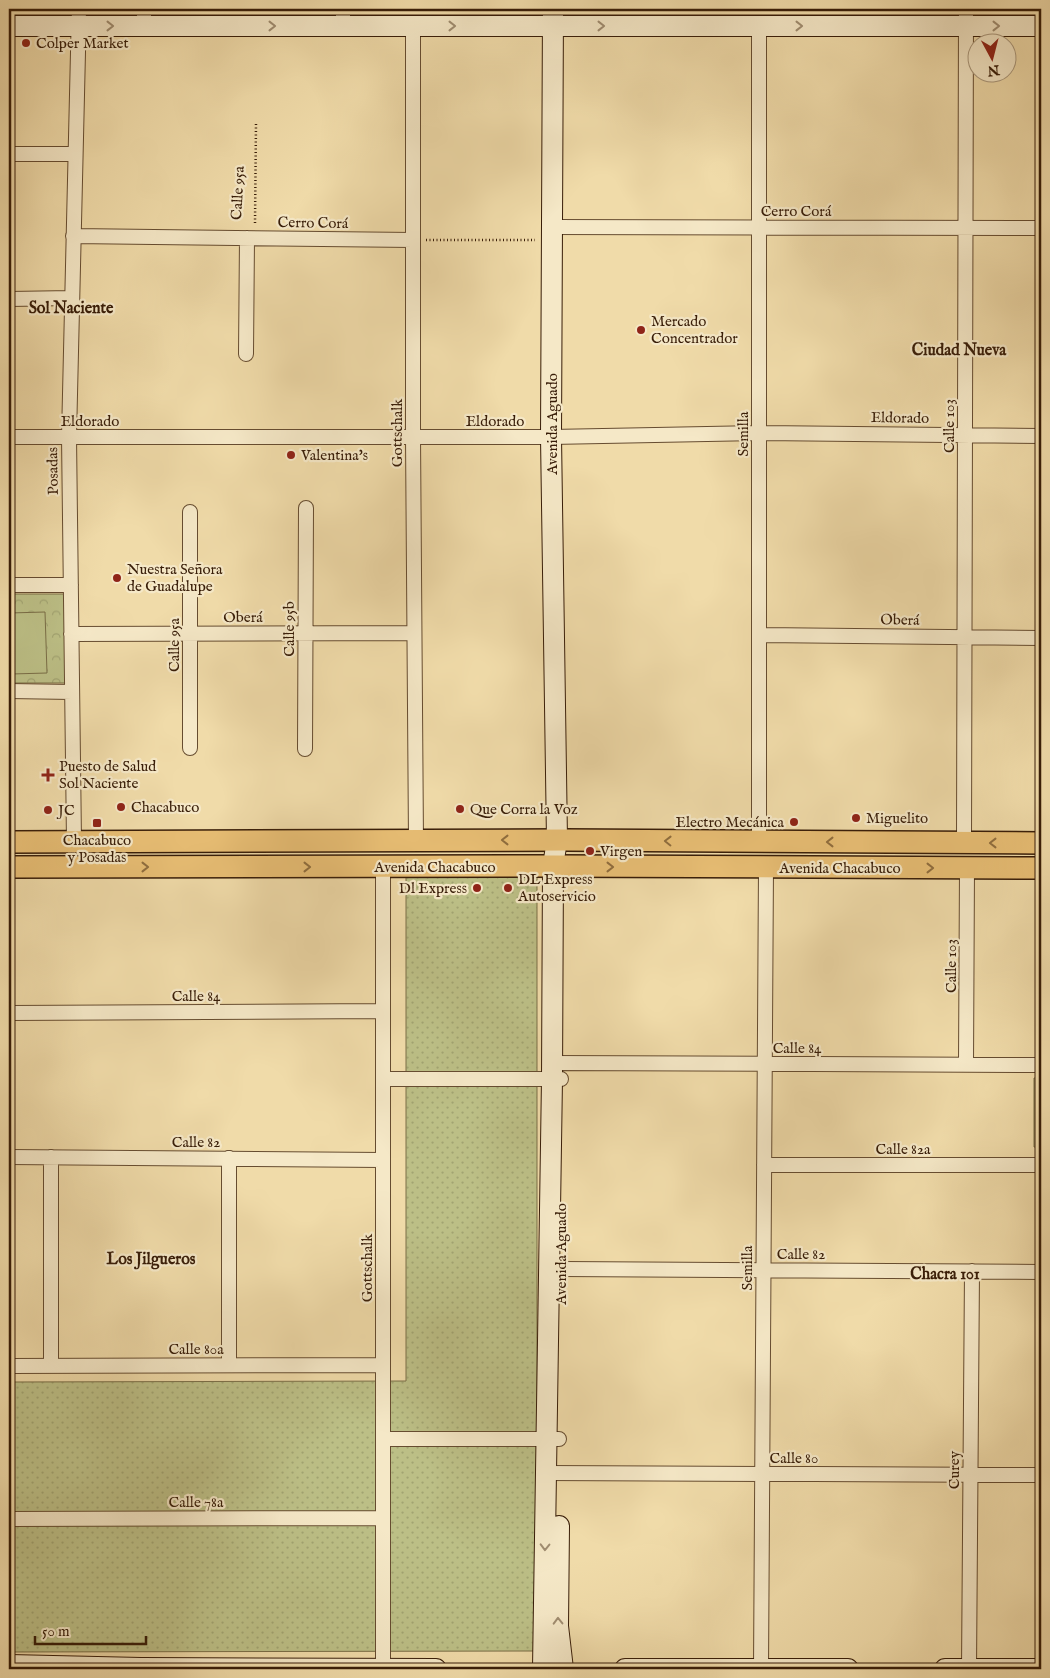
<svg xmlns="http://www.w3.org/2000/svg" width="1050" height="1678" font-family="'IM FELL English',serif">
	<defs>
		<pattern id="grass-dots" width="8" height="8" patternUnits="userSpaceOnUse" patternTransform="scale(1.25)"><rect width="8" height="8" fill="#bcbf86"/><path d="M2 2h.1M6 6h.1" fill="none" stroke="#a2a472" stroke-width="1.8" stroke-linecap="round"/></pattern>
		<pattern id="park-crowns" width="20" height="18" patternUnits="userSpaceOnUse" patternTransform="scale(1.25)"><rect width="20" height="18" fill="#bcbf86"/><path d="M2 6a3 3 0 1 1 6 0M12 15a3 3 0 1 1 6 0" fill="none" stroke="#a2a472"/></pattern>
	</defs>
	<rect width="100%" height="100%" fill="#f0dba9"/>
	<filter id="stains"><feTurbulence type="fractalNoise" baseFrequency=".004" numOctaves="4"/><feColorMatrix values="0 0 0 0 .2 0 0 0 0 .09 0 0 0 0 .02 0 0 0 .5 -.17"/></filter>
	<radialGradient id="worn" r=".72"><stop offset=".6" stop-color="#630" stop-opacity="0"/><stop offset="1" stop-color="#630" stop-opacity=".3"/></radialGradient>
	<path fill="url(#grass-dots)" stroke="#7a6e47" d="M 9,11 L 61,11 L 62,18 L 9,18 Z
		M 353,13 L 534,15 L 534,22 L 355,22 Z
		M 563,13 L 944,15 L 944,23 L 563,20 Z
		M 406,876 L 537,876 L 537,1651 L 9,1652 L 9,1382 L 406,1381 Z"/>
	<path fill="url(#park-crowns)" stroke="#7a6e47" d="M 9,594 L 69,594 L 69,683 L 9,683 Z"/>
	<path fill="#bcbf86" stroke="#7a6e47" d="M 45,612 L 47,673 L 11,674 L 9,613 Z
		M 1034,1078 L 1041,1078 L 1041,1147 L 1034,1147 Z"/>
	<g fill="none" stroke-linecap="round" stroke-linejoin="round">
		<defs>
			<path id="minor" d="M 144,9 L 144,26
				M 343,26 L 343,9
				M 413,26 L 413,437 L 416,841
				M 9,154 L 75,154
				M 552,227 L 1041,228
				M 73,236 L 413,240
				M 9,299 L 72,298
				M 246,354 L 247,238
				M 9,437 L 551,437 L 759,433 L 1041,436
				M 9,585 L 71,585
				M 71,634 L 414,633
				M 759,635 L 1041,638
				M 9,691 L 72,692
				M 190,748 L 190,512
				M 305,749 L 306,508
				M 74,842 L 69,437 L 79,9
				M 759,842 L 759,26
				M 964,843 L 966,9
				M 9,1013 L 383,1011
				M 552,1063 L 1041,1065
				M 966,1064 L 967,868
				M 383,1079 L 561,1079
				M 9,1157 L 383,1160
				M 764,1165 L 1041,1165
				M 562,1269 L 1041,1272
				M 229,1365 L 229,1158
				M 9,1366 L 383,1365
				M 51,1366 L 51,1157
				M 383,1439 L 559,1439
				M 546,1473 L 1041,1475
				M 9,1519 L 383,1518
				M 383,1669 L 383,867
				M 761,1669 L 766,868
				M 969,1669 L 972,1271"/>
			<path id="secondary" d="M 9,26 L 1041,26
				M 559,1526 L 558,1626 L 563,1669
				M 9,1665 L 141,1668 L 436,1669
				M 543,1669 L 552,1079 L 553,866 L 557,840 L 551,437 L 553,9
				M 625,1669 L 848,1669
				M 945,1669 L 1041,1669"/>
			<path id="primary" d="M 9,842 L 565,840 L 1041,843
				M 9,867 L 553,866 L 1041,868"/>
		</defs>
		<use href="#minor" stroke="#664c30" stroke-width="16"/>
		<use href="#secondary" stroke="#381d08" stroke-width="22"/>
		<use href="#primary" stroke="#381d08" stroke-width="24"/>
		<path stroke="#381d08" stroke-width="2.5" stroke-dasharray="1 2.5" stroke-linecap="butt" d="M 255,223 L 256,123
			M 426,240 L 535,240"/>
		<use href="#minor" stroke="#f5e8c7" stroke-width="14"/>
		<use href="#secondary" stroke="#f5e8c7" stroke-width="20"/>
		<use href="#primary" stroke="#e8be74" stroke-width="21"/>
	</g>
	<defs><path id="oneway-chevron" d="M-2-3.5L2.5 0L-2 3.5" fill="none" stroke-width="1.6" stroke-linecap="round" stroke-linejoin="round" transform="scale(1.25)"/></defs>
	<g stroke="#a08d71">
		<use href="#oneway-chevron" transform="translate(110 26)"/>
		<use href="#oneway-chevron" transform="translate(272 26)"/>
		<use href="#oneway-chevron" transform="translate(452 26)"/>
		<use href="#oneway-chevron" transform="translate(601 26)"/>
		<use href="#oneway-chevron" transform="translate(799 26)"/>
		<use href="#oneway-chevron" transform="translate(996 26)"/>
		<use href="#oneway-chevron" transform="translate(545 1547) rotate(91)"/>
		<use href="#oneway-chevron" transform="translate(558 1621) rotate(-91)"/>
	</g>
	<g stroke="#906e3e">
		<use href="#oneway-chevron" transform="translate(505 840) rotate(180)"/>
		<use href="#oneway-chevron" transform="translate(668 841) rotate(-179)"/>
		<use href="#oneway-chevron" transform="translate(830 842) rotate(-180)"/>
		<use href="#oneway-chevron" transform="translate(993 843) rotate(-180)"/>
		<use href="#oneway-chevron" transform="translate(145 867)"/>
		<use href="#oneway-chevron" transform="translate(307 867)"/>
		<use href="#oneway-chevron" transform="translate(610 867)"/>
		<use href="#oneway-chevron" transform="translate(930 868)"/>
	</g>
	<g fill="#8f2418" stroke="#f5e8c7" stroke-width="2">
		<circle cx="26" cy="43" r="5"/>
		<circle cx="641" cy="330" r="5"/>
		<circle cx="291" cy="455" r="5"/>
		<circle cx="117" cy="578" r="5"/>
		<path d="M45.5 767.5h5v5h5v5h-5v5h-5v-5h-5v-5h5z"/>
		<circle cx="121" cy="807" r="5"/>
		<circle cx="460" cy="809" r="5"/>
		<circle cx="48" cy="810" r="5"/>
		<circle cx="856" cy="818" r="5"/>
		<circle cx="794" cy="822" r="5"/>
		<rect x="92" y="818" width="10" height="10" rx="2.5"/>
		<circle cx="590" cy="851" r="5"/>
		<circle cx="477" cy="888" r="5"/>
		<circle cx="508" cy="888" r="5"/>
	</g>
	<g text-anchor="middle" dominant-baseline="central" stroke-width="4.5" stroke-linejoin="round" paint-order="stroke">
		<g font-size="15" fill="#381d08" stroke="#f5e8c7" text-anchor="start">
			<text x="36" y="43">Colper Market</text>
			<text x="651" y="321">Mercado<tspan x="651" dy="17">Concentrador</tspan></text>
			<text x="301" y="455">Valentina's</text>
			<text x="127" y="569">Nuestra Señora<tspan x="127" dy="17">de Guadalupe</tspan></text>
			<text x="59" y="766">Puesto de Salud<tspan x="59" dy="17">Sol Naciente</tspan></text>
			<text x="131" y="807">Chacabuco</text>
			<text x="470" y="809">Que Corra la Voz</text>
			<text x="58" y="810">JC</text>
			<text x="866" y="818">Miguelito</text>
			<text x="784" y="822" text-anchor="end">Electro Mecánica</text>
			<text x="97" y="840" text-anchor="middle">Chacabuco<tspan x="97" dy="17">y Posadas</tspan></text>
			<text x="600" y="851">Virgen</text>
			<text x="518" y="879">DL Express<tspan x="518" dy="17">Autoservicio</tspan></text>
			<text x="467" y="888" text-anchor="end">Dl Express</text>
		</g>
		<g font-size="15" fill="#381d08" stroke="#f5e8c7">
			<text transform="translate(238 193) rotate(-87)">Calle 95a</text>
			<text x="796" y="211">Cerro Corá</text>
			<text transform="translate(313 223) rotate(1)">Cerro Corá</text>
			<text transform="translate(900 418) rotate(1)">Eldorado</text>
			<text x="90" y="421">Eldorado</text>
			<text x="495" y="421">Eldorado</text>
			<text transform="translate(552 424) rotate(-90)">Avenida Aguado</text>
			<text transform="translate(949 426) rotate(-90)">Calle 103</text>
			<text transform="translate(397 433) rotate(-90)">Gottschalk</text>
			<text transform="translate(743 434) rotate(-90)">Semilla</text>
			<text transform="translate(53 471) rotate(-91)">Posadas</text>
			<text x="243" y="617">Oberá</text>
			<text transform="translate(900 620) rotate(1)">Oberá</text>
			<text transform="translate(289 629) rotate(-90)">Calle 95b</text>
			<text transform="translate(174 645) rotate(-90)">Calle 95a</text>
			<text x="435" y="867">Avenida Chacabuco</text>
			<text x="840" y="868">Avenida Chacabuco</text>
			<text transform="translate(951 966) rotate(-90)">Calle 103</text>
			<text x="196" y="996">Calle 84</text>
			<text x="797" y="1048">Calle 84</text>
			<text x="196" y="1142">Calle 82</text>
			<text x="903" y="1149">Calle 82a</text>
			<text transform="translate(561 1254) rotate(-90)">Avenida Aguado</text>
			<text x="801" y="1254">Calle 82</text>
			<text transform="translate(367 1268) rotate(-90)">Gottschalk</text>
			<text transform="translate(747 1268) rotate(-90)">Semilla</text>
			<text x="196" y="1349">Calle 80a</text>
			<text x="794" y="1458">Calle 80</text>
			<text transform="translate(954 1470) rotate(-90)">Curey</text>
			<text x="196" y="1502">Calle 78a</text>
		</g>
		<g font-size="16" font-weight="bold" fill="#381d08" stroke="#f5e8c7">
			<text x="71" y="309">Sol Naciente</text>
			<text x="959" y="351">Ciudad Nueva</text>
			<text x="151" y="1260">Los Jilgueros</text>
			<text x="945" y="1275">Chacra 101</text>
		</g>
	</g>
	<rect width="1050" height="1678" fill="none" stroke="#f0dba9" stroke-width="30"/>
	<rect x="10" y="10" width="1030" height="1658" fill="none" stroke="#381d08" stroke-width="2.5"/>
	<rect x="15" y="15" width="1020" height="1648" fill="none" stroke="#381d08"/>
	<g transform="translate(992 58) rotate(173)"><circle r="24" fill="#f5e8c7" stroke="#a9977b"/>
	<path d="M0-4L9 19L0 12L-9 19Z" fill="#8f2418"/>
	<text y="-8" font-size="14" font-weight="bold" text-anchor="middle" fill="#381d08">N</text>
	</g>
	<path d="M35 1636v8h111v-8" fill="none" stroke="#381d08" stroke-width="2.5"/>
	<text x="42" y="1636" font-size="15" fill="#381d08" stroke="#f5e8c7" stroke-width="4" paint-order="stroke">50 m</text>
	<rect width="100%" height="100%" filter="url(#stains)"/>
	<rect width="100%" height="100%" fill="url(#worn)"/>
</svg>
